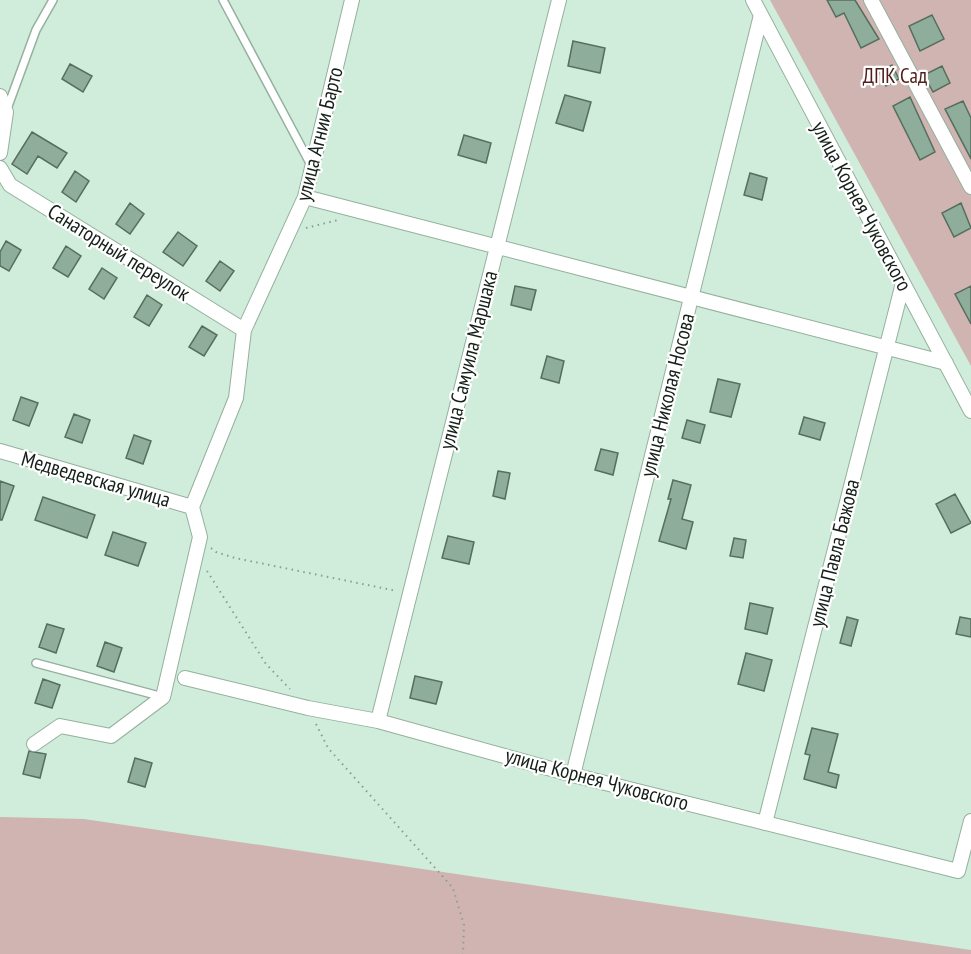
<svg xmlns="http://www.w3.org/2000/svg" width="971" height="954" font-family="'PT Sans Narrow',sans-serif">
	<rect width="100%" height="100%" fill="#d0ecda"/>
	<path fill="#cfb4b1" d="M 770,0 L 971,0 L 971,366 Z
		M 0,817 L 84,819 L 971,950 L 971,954 L 0,954 Z"/>
	<path fill="#8ead9a" stroke="#556e5f" stroke-width="1.5" d="M 827,0 L 855,0 L 879,39 L 861,48 L 844,13 L 836,17 Z
		M 932,15 L 944,39 L 920,51 L 909,26 Z
		M 573,41 L 605,48 L 600,73 L 568,66 Z
		M 70,64 L 92,76 L 83,92 L 62,79 Z
		M 892,65 L 899,79 L 886,86 L 879,72 Z
		M 942,66 L 950,83 L 933,92 L 924,75 Z
		M 565,95 L 591,102 L 583,131 L 556,123 Z
		M 910,97 L 935,152 L 920,160 L 893,106 Z
		M 963,101 L 971,118 L 971,159 L 945,109 Z
		M 32,132 L 67,153 L 57,168 L 38,156 L 27,174 L 12,164 Z
		M 464,135 L 491,143 L 486,163 L 458,155 Z
		M 75,171 L 89,181 L 76,202 L 62,192 Z
		M 750,173 L 767,178 L 762,200 L 744,195 Z
		M 130,203 L 144,214 L 130,234 L 116,224 Z
		M 961,203 L 971,228 L 954,237 L 942,213 Z
		M 178,232 L 197,246 L 183,266 L 163,252 Z
		M 6,241 L 21,250 L 9,271 L 0,266 L 0,252 Z
		M 66,246 L 81,256 L 68,277 L 53,268 Z
		M 220,261 L 234,271 L 220,291 L 206,281 Z
		M 102,268 L 117,278 L 104,299 L 89,289 Z
		M 515,286 L 536,290 L 531,310 L 511,305 Z
		M 971,286 L 971,324 L 955,294 Z
		M 147,295 L 162,305 L 149,326 L 134,317 Z
		M 202,326 L 217,335 L 204,356 L 189,347 Z
		M 547,356 L 564,361 L 559,383 L 541,378 Z
		M 718,379 L 740,384 L 731,417 L 710,412 Z
		M 21,397 L 38,403 L 29,426 L 13,420 Z
		M 74,414 L 90,420 L 82,443 L 65,437 Z
		M 804,417 L 825,423 L 820,440 L 799,434 Z
		M 687,420 L 705,425 L 700,443 L 682,438 Z
		M 134,435 L 151,441 L 143,464 L 126,458 Z
		M 601,449 L 618,453 L 613,475 L 595,470 Z
		M 498,471 L 510,473 L 505,499 L 493,496 Z
		M 673,480 L 691,485 L 682,519 L 693,522 L 686,549 L 659,541 L 671,499 L 668,499 Z
		M 0,481 L 14,486 L 2,520 L 0,520 Z
		M 955,494 L 971,523 L 951,533 L 936,504 Z
		M 43,497 L 95,515 L 87,538 L 35,520 Z
		M 113,532 L 146,543 L 138,566 L 105,555 Z
		M 448,536 L 474,542 L 469,564 L 442,558 Z
		M 734,538 L 746,540 L 743,558 L 730,556 Z
		M 750,603 L 773,608 L 767,634 L 745,629 Z
		M 847,617 L 858,620 L 851,646 L 840,643 Z
		M 960,617 L 971,619 L 971,637 L 956,634 Z
		M 47,624 L 64,629 L 56,653 L 39,647 Z
		M 105,642 L 122,648 L 114,672 L 97,666 Z
		M 746,653 L 772,660 L 764,691 L 738,684 Z
		M 415,676 L 442,682 L 436,704 L 410,698 Z
		M 43,679 L 60,685 L 52,708 L 35,703 Z
		M 812,728 L 838,734 L 828,772 L 839,775 L 836,788 L 804,779 L 810,755 L 805,754 Z
		M 29,751 L 46,754 L 40,778 L 23,774 Z
		M 135,758 L 152,763 L 145,787 L 128,782 Z"/>
	<g fill="none" stroke-linecap="round" stroke-linejoin="round">
		<defs>
			<path id="lane" d="M 223,0 L 311,165
				M 7,109 L 36,30 L 53,0
				M 36,663 L 163,697"/>
			<path id="street" d="M 753,0 L 971,411
				M 871,0 L 971,187
				M 0,96 L 6,112 L 0,153
				M 0,168 L 10,185 L 244,330
				M 305,197 L 946,363
				M 0,451 L 192,507
				M 192,507 L 236,398 L 244,330 L 305,197 L 352,0
				M 185,678 L 308,708 L 378,721 L 573,775 L 958,871 L 971,821
				M 378,721 L 559,0
				M 34,744 L 60,726 L 111,736 L 163,697 L 200,537 L 192,507
				M 573,775 L 761,15
				M 765,823 L 903,283"/>
		</defs>
		<use href="#lane" stroke="#95b09f" stroke-width="10"/>
		<use href="#street" stroke="#95b09f" stroke-width="16"/>
		<path stroke="#899e91" stroke-width="2" stroke-dasharray="1.5 4.5" stroke-linecap="butt" d="M 306,228 L 338,220
			M 211,548 L 216,552 L 235,558 L 397,591
			M 207,571 L 266,664 L 290,689
			M 316,724 L 328,748 L 453,888 L 464,925 L 463,954"/>
		<use href="#lane" stroke="#fff" stroke-width="7"/>
		<use href="#street" stroke="#fff" stroke-width="14"/>
	</g>
	<g text-anchor="middle" dominant-baseline="central" stroke-width="4.5" stroke-linejoin="round" paint-order="stroke">
		<g font-size="21" fill="#51201b" stroke="#fff">
			<text x="895" y="75">ДПК Сад</text>
		</g>
		<g font-size="21" fill="#151f19" stroke="#fff">
			<text transform="translate(319 134) rotate(-76)">улица Агнии Барто</text>
			<text transform="translate(862 206) rotate(62)">улица Корнея Чуковского</text>
			<text transform="translate(119 252) rotate(32)">Санаторный переулок</text>
			<text transform="translate(468 360) rotate(-76)">улица Самуила Маршака</text>
			<text transform="translate(667 395) rotate(-76)">улица Николая Носова</text>
			<text transform="translate(96 479) rotate(16)">Медведевская улица</text>
			<text transform="translate(834 553) rotate(-76)">улица Павла Бажова</text>
			<text transform="translate(597 779) rotate(15)">улица Корнея Чуковского</text>
		</g>
	</g>
</svg>
